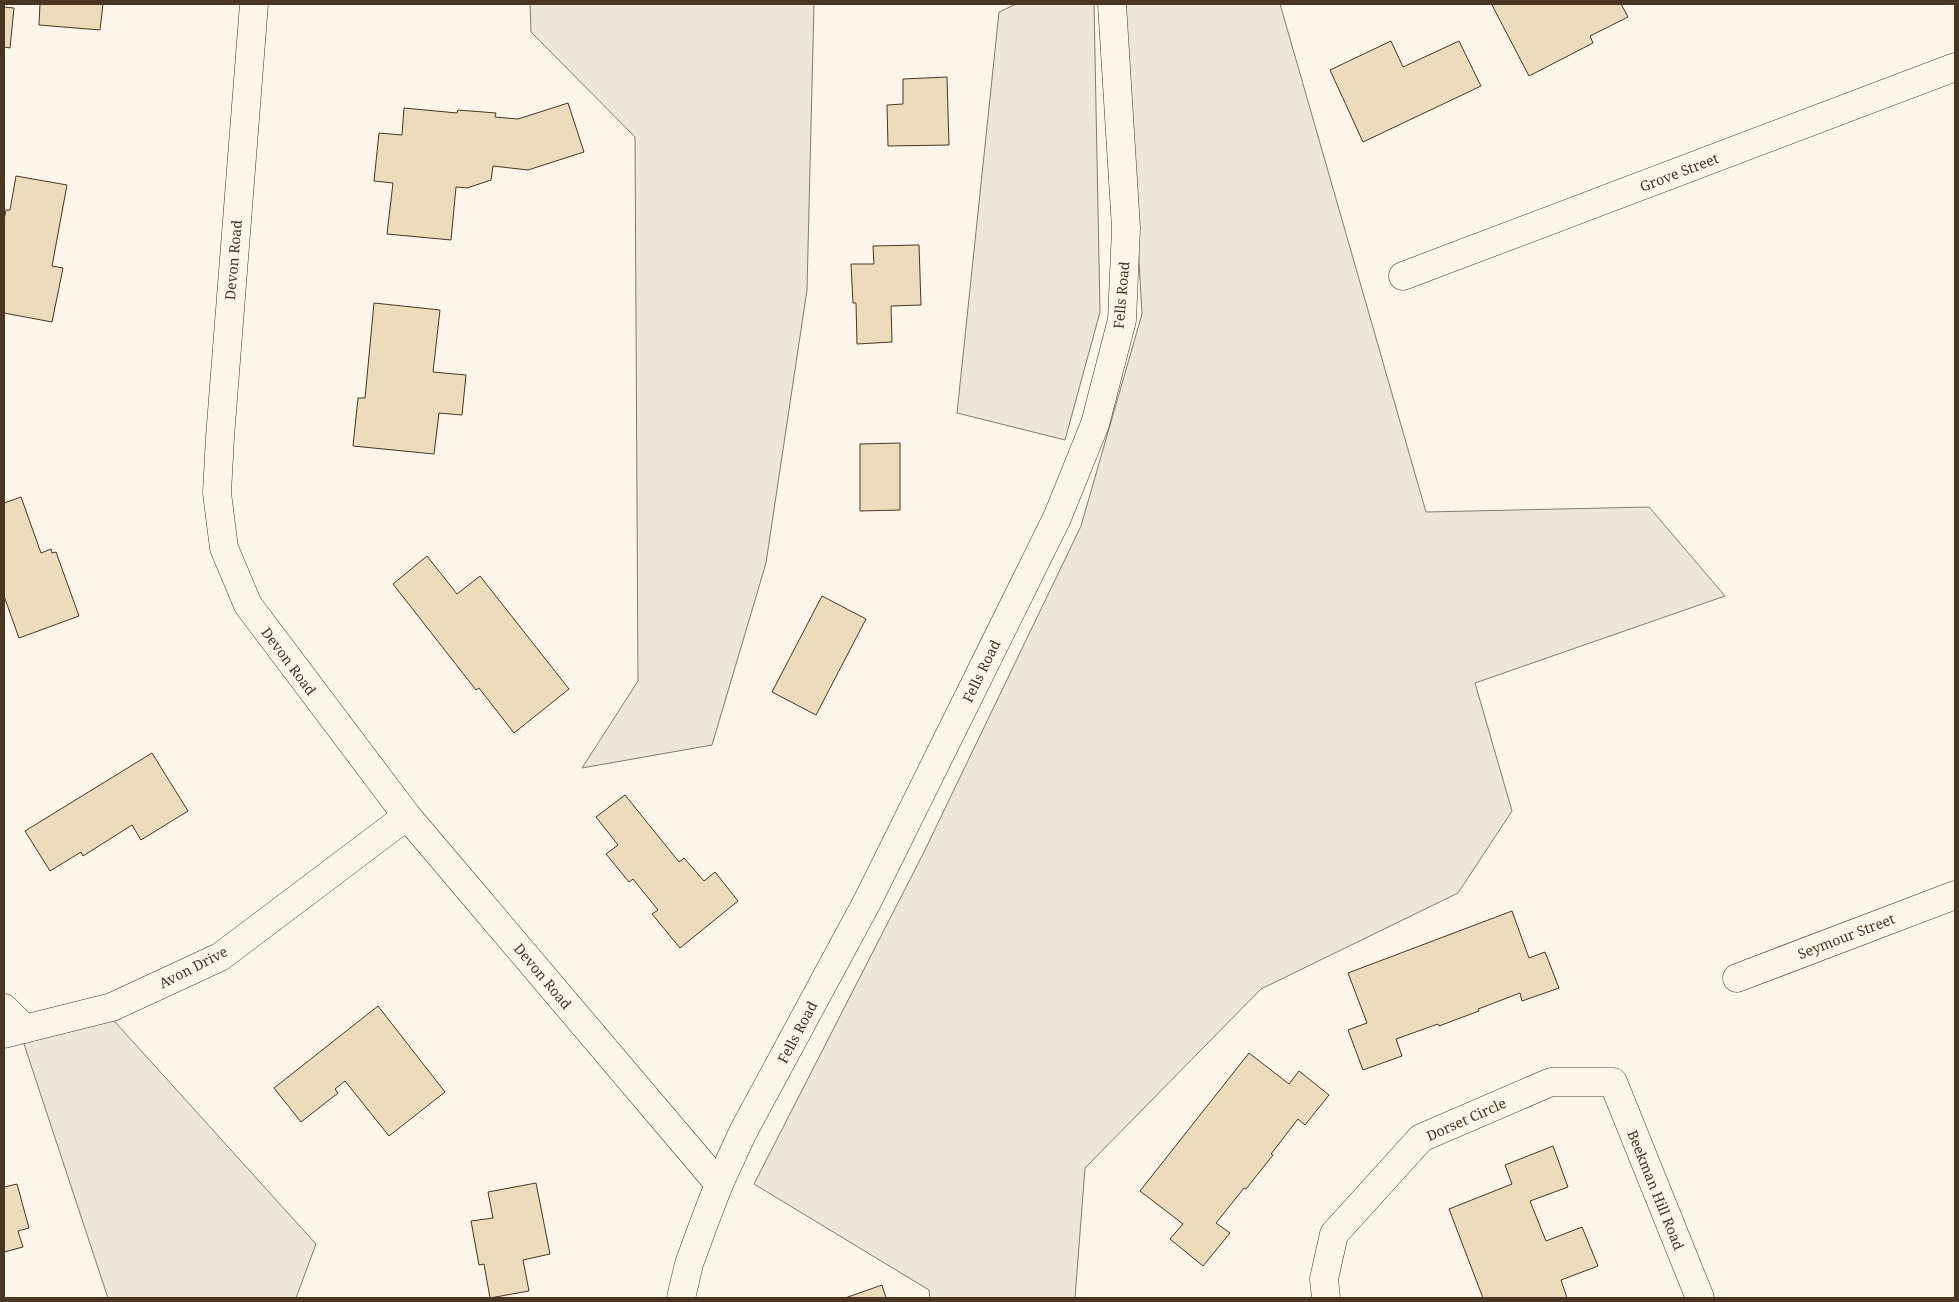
<svg xmlns="http://www.w3.org/2000/svg" width="1959" height="1302" font-family="'Noto Serif',serif">
	<rect width="100%" height="100%" fill="#fbf6e9"/>
	<path fill="#ede6d9" stroke="#887966" d="M 530,4 L 814,4 L 807,290 L 766,563 L 712,745 L 582,768 L 638,681 L 635,137 L 531,32 Z
		M 1016,4 L 1094,4 L 1100,312 L 1065,440 L 957,413 L 999,12 Z
		M 1126,4 L 1280,4 L 1426,512 L 1649,507 L 1725,596 L 1475,683 L 1512,811 L 1458,893 L 1261,989 L 1085,1168 L 1075,1298 L 930,1298 L 929,1290 L 754,1184 L 924,852 L 1081,526 L 1142,314 L 1127,50 Z
		M 97,1002 L 316,1244 L 296,1298 L 108,1298 L 18,1026 Z"/>
	<path fill="#ecdcbc" stroke="#4a3520" d="M 40,4 L 103,4 L 100,30 L 39,25 Z
		M 1495,4 L 1621,4 L 1628,17 L 1590,36 L 1593,43 L 1529,76 L 1492,5 Z
		M 4,7 L 14,8 L 10,48 L 4,47 Z
		M 1391,41 L 1403,67 L 1459,41 L 1481,86 L 1363,142 L 1330,70 Z
		M 947,77 L 949,145 L 888,146 L 887,105 L 903,104 L 903,79 Z
		M 568,103 L 584,152 L 528,170 L 493,166 L 491,180 L 467,188 L 456,187 L 451,240 L 387,234 L 393,183 L 374,181 L 379,133 L 402,135 L 404,108 L 457,113 L 458,110 L 496,113 L 495,117 L 518,119 Z
		M 16,176 L 67,185 L 52,266 L 63,268 L 52,322 L 4,313 L 4,220 L 6,210 L 10,210 Z
		M 919,245 L 921,305 L 891,306 L 892,342 L 857,344 L 856,303 L 853,303 L 851,264 L 874,264 L 873,246 Z
		M 374,303 L 440,310 L 433,372 L 466,375 L 462,415 L 439,413 L 434,454 L 353,446 L 358,398 L 365,398 Z
		M 900,443 L 900,510 L 860,511 L 860,444 Z
		M 21,497 L 41,553 L 51,549 L 52,553 L 56,552 L 79,616 L 19,638 L 4,596 L 4,503 Z
		M 427,556 L 457,594 L 480,576 L 569,689 L 514,733 L 479,688 L 476,690 L 393,584 Z
		M 822,596 L 866,619 L 816,715 L 772,692 Z
		M 152,753 L 188,811 L 141,840 L 132,825 L 83,856 L 81,852 L 50,871 L 25,831 Z
		M 625,795 L 679,862 L 684,858 L 704,881 L 715,872 L 738,901 L 680,948 L 652,914 L 658,910 L 633,879 L 629,882 L 606,854 L 618,845 L 596,817 Z
		M 1512,911 L 1529,958 L 1545,952 L 1559,988 L 1522,1001 L 1520,993 L 1478,1009 L 1479,1011 L 1439,1026 L 1438,1024 L 1396,1039 L 1402,1056 L 1363,1070 L 1348,1030 L 1367,1023 L 1348,973 Z
		M 378,1006 L 445,1092 L 389,1136 L 345,1081 L 335,1089 L 338,1093 L 301,1122 L 274,1088 Z
		M 1249,1053 L 1289,1084 L 1299,1071 L 1329,1095 L 1305,1125 L 1298,1119 L 1271,1154 L 1273,1155 L 1246,1189 L 1244,1188 L 1216,1223 L 1230,1233 L 1203,1266 L 1170,1239 L 1183,1224 L 1140,1191 Z
		M 1553,1146 L 1568,1187 L 1530,1201 L 1546,1241 L 1582,1227 L 1598,1266 L 1561,1280 L 1567,1298 L 1483,1298 L 1449,1209 L 1512,1184 L 1505,1165 Z
		M 536,1183 L 550,1254 L 523,1260 L 529,1291 L 490,1298 L 484,1264 L 479,1265 L 471,1221 L 493,1218 L 488,1192 Z
		M 17,1184 L 29,1228 L 18,1231 L 23,1247 L 4,1252 L 4,1187 Z
		M 882,1285 L 886,1298 L 845,1298 Z"/>
	<g fill="none" stroke-linecap="round" stroke-linejoin="round">
		<defs>
			<path id="street" d="M 254,4 L 220,437 L 217,493 L 224,548 L 248,605 L 407,816 L 719,1184
				M 1403,276 L 1955,67
				M 1737,978 L 1955,895
				M 4,1008 L 25,1029
				M 4,1034 L 112,1007 L 220,957 L 407,816
				M 1326,1298 L 1324,1279 L 1334,1234 L 1421,1138 L 1551,1082 L 1613,1082 L 1700,1298"/>
			<path id="secondary" d="M 681,1298 L 689,1264 L 704,1223 L 719,1184 L 743,1132 L 867,902 L 1057,518 L 1095,424 L 1122,320 L 1126,228 L 1112,4"/>
		</defs>
		<use href="#street" stroke="#4a3520" stroke-width="29"/>
		<use href="#secondary" stroke="#4a3520" stroke-width="29"/>
		<use href="#street" stroke="#fbf6e9" stroke-width="28"/>
		<use href="#secondary" stroke="#fbf6e9" stroke-width="28"/>
	</g>
	<g text-anchor="middle" dominant-baseline="central" stroke-width="4" stroke-linejoin="round" paint-order="stroke">
		<g font-size="14" fill="#4a3520" stroke="#fbf6e9">
			<text transform="translate(1679 172) rotate(-21)">Grove Street</text>
			<text transform="translate(233 260) rotate(-85)">Devon Road</text>
			<text transform="translate(1121 295) rotate(-85)">Fells Road</text>
			<text transform="translate(289 661) rotate(53)">Devon Road</text>
			<text transform="translate(981 671) rotate(-64)">Fells Road</text>
			<text transform="translate(1846 936) rotate(-21)">Seymour Street</text>
			<text transform="translate(193 967) rotate(-27)">Avon Drive</text>
			<text transform="translate(543 976) rotate(50)">Devon Road</text>
			<text transform="translate(797 1032) rotate(-62)">Fells Road</text>
			<text transform="translate(1466 1119) rotate(-24)">Dorset Circle</text>
			<text transform="translate(1656 1190) rotate(68)">Beekman Hill Road</text>
		</g>
	</g>
	<rect width="1959" height="1302" fill="none" stroke="#4a3520" stroke-width="10"/>
</svg>
